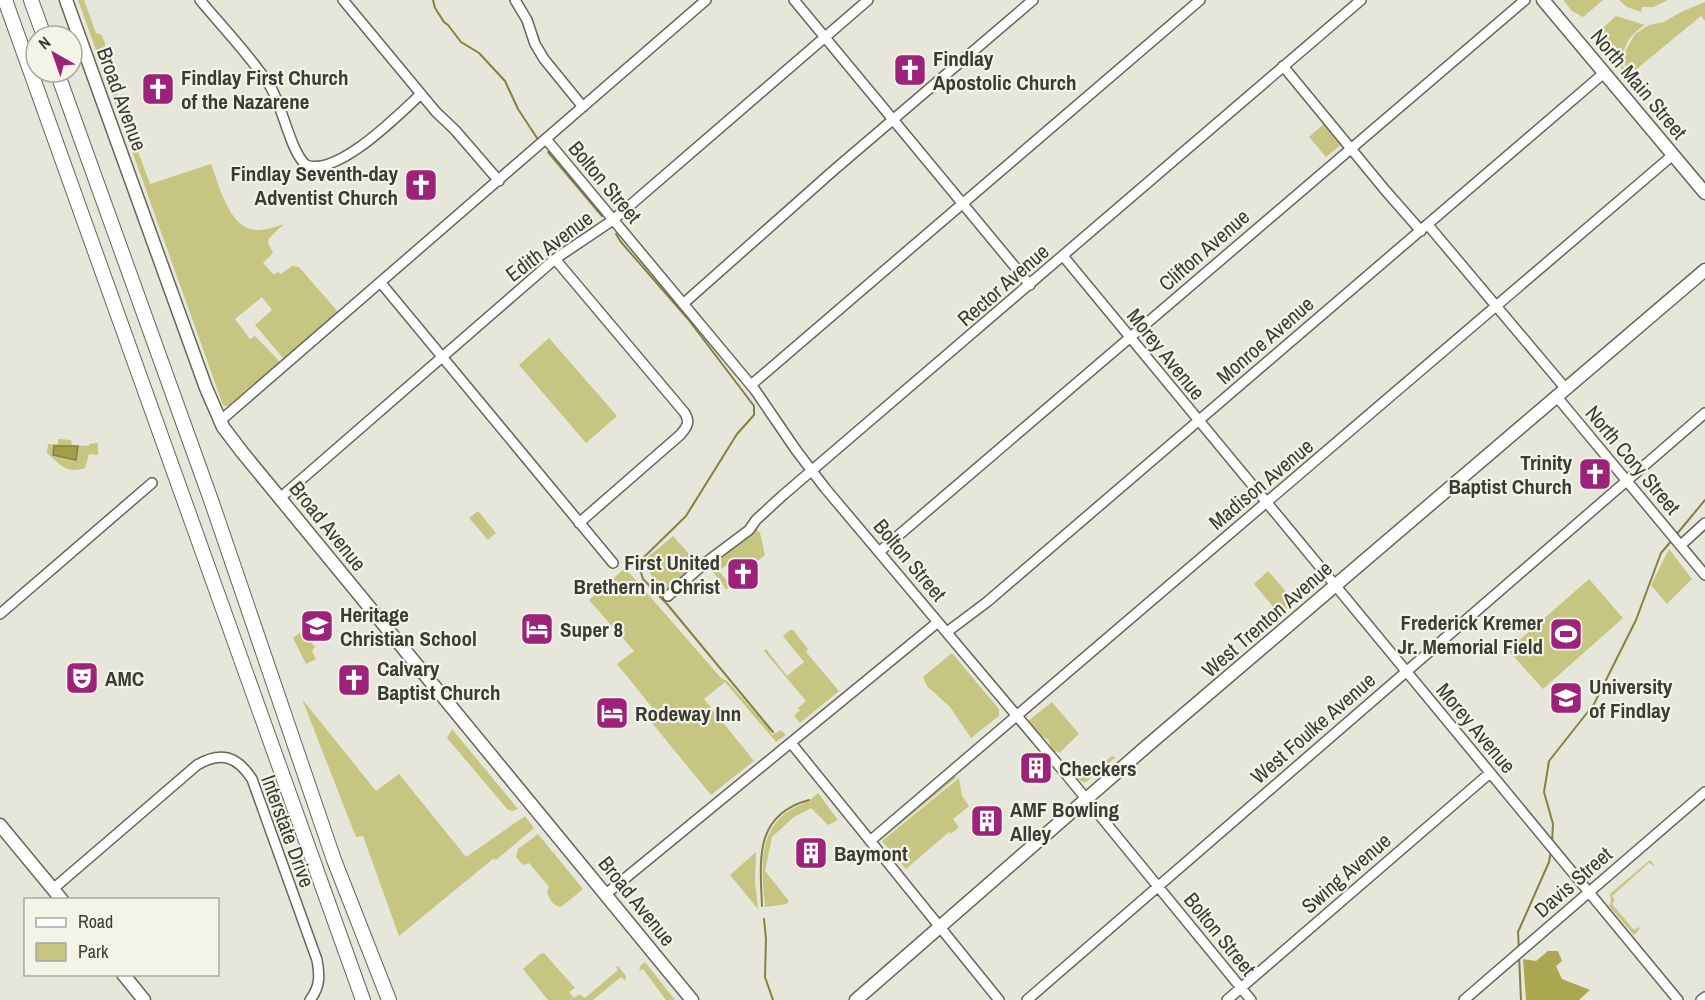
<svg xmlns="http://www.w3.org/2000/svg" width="1705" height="1000" font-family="'Archivo Narrow',sans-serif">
	<rect width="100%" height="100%" fill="#e6e6da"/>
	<path fill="#c7c582" d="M 78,0 L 84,0 L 96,33 L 102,35 L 105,44 L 105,62 L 150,184 L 211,164 C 220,186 229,233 261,230 C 269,229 277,226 284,224 L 269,238 L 268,243 L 273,253 L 263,263 L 274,275 L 277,272 L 281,274 L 292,266 L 299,267 L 338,312 L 338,314 L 284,359 L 255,325 L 272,310 L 262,297 L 235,319 L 250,339 L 255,336 L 280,362 L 280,365 L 229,407 L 223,405 Z
		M 1563,0 L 1603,0 L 1583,17 L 1572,11 Z
		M 1619,0 L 1668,0 L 1653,7 L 1642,7 L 1641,12 L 1627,7 Z
		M 1705,2 L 1705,21 L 1701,16 L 1627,77 L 1625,65 L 1625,52 L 1635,34 L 1649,25 L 1664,22 L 1681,12 Z
		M 1616,16 L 1645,25 C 1627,36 1620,50 1624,72 L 1597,37 L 1599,31 Z
		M 1325,123 L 1342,144 L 1326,157 L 1309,137 Z
		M 549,338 L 617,416 L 586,443 L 519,365 Z
		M 58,439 L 71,440 L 72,445 L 89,446 L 89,444 L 98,443 L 98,455 L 89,454 L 85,468 C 65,474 61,465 47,453 L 48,444 L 58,444 Z
		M 478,511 L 496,533 L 488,540 L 469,518 Z
		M 756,529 L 760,533 L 765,555 L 744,573 L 733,560 L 719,571 L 732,587 L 726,589 L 710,568 Z
		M 673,536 L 699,565 L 664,593 L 642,562 Z
		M 1669,549 L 1692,579 L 1667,604 L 1651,585 Z
		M 625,568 L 721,678 L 727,681 L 769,728 L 772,735 L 781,730 L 786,735 L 776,742 L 725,682 L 704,699 L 754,761 L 711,795 L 652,723 L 659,716 L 617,664 L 634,651 L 589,600 Z
		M 1268,571 L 1295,602 L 1266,627 L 1262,621 L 1275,609 L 1254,584 Z
		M 1589,579 L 1623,618 L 1543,689 L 1508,650 Z
		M 790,630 L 793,630 L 808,649 L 806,652 L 839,691 L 800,723 L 794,716 L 800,710 L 798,708 L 806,701 L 764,651 L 766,649 L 787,676 L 804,662 L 783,636 Z
		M 302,631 L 315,647 L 312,651 L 316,659 L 306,664 L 293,638 Z
		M 952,653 L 999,709 L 999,716 L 971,738 L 950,707 L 927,686 L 923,677 Z
		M 302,699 L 376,791 L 399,774 L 466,857 L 525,816 L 534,828 L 496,860 L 494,858 L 399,936 L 363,836 L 356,837 Z
		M 1052,702 L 1079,734 L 1059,753 L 1057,751 L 1053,753 L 1048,739 L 1039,736 L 1027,722 Z
		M 452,729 L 518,809 L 513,811 L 508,810 L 447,738 Z
		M 1112,756 L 1116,757 L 1086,782 L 1080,781 L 1063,761 L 1067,760 L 1079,774 L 1087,777 Z
		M 953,776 L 957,777 L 881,840 L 880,838 Z
		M 959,778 L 962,796 L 969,806 L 953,819 L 959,827 L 951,834 L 949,832 L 906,869 L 882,841 Z
		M 818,793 L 838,820 L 828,825 L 811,808 L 794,817 L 772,837 L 765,871 L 789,901 L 787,904 L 765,907 C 762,873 756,832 790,810 C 795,807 801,805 807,802 C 811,800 814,796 818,793 Z
		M 538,834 L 583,889 L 561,907 C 554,907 548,898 547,891 L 549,887 L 529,863 L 523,865 L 516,857 L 518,849 Z
		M 756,852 L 755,881 L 758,909 L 730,875 Z
		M 1650,860 L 1655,866 L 1649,863 L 1612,896 L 1615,900 L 1612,904 L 1634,930 L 1639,927 L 1640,928 L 1634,935 L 1609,906 L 1611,901 L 1610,894 Z
		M 544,953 L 575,988 L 569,992 L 574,998 L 579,994 L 585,998 L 618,970 L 616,967 L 618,966 L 626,976 L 625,981 L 621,977 L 593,1000 L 548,1000 L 523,969 L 540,954 Z
		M 645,962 L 675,1000 L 666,1000 L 643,969 L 639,971 L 641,965 Z"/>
	<path fill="#aba751" d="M 1548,951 L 1558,951 L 1562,961 L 1556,966 L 1562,979 L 1590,990 L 1579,1000 L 1526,1000 L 1523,959 L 1536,961 Z"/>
	<path fill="#a39f48" stroke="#848143" stroke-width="1.5" d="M 54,446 L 78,446 L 76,460 L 53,455 Z"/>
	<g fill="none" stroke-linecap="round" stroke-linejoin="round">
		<path stroke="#848143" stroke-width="2" d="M 433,0 L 435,8 L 444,22 L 448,25 L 461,42 L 479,53 L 505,81 L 518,109 L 537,138
			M 548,152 L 602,216
			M 616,234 L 621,242 L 688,319 L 754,406 L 754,415 L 737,434 L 686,516 L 638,563 L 643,579 L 667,604 L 773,732
			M 1676,535 L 1705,500
			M 1552,843 L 1553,824 L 1544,792 L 1549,761 L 1594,704 L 1636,620 L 1661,553 L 1673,539
			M 762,906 C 760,859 754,815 809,800
			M 764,919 L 766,939 L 765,977 L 773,1000
			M 1519,950 L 1518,932 L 1549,862 L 1551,851
			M 1519,955 L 1521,1000"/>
		<defs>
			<path id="minor" d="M 200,0 C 223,28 250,55 270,86 C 283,107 290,151 306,165 C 338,177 399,114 421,94
				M 343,0 L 436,112 L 455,130 L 499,181
				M 515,0 L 527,20 L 535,44 L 544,59 L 583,107
				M 794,0 L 1030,285
				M 1283,66 L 1385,190 L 1421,231
				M 546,139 L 755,390 L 796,450 L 825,488 L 1065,773 L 1251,1000
				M 1428,225 L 1566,389
				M 1063,256 L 1678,1000
				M 555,259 L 684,412 C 691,422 687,427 680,435 L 579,523
				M 381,283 L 613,563
				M 683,304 L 834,170 L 1033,0
				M 751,385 L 1200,0
				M 1557,397 L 1705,575
				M 220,421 L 706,0
				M 280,498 L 555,259 L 613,220 L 868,0
				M 1681,545 L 1705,523
				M 879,552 L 1525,0
				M 668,596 L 705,563 L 749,530 L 756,520 L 782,496 L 1361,0
				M 0,614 L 152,483
				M 947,632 L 987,602 L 1604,73
				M 791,743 L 999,1000
				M 870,841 L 1674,154
				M 53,889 L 197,765 C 221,751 237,756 252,779 L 317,960 C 320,976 320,987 310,1000
				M 606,894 L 938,622
				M 1027,1000 L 1705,413
				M 1227,1000 L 1490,773
				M 1464,1000 L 1705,792
				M 1701,1000 L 1705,997"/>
			<path id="major" d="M 66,0 L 206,388 L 223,427 L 242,452 L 692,1000
				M 1543,0 L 1705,193
				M 0,825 L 62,900
				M 123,974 L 144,1000
				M 856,1000 L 1147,746 L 1705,270"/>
			<path id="highway" d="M 5,0 L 363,1000
				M 31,0 L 44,36
				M 57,72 L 211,500 L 334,860 L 389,1000"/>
		</defs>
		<use href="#minor" stroke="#66665b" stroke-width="12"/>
		<use href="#major" stroke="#66665b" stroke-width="15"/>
		<use href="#highway" stroke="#66665b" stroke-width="16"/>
		<use href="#minor" stroke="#fff" stroke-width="9"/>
		<use href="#major" stroke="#fff" stroke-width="12"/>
		<use href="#highway" stroke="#fff" stroke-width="14"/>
	</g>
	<defs>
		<symbol id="church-square" viewBox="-11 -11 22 22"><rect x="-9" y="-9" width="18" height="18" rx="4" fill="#9d227a" stroke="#f3f3e7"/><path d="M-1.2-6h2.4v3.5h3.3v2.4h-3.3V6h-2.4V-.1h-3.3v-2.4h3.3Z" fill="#fff"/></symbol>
		<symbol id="school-square" viewBox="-11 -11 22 22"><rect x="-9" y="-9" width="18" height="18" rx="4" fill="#9d227a" stroke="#f3f3e7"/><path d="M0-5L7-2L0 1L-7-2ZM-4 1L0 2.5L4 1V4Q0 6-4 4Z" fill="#fff"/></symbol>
		<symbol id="hotel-square" viewBox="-11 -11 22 22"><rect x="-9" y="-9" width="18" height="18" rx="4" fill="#9d227a" stroke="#f3f3e7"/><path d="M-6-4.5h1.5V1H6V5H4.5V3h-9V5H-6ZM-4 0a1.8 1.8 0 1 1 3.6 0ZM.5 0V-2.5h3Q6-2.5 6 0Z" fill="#fff"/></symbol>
		<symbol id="stadium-square" viewBox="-11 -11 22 22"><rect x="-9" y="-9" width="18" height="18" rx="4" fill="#9d227a" stroke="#f3f3e7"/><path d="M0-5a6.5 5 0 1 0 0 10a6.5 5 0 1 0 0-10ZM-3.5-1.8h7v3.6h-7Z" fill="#fff"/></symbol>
		<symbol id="theatre-square" viewBox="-11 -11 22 22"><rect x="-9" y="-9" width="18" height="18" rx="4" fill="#9d227a" stroke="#f3f3e7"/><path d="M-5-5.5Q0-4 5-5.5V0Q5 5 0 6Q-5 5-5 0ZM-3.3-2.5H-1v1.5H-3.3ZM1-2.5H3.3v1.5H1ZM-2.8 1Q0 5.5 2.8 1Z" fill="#fff"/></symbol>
		<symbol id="university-square" viewBox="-11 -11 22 22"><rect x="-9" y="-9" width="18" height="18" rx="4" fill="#9d227a" stroke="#f3f3e7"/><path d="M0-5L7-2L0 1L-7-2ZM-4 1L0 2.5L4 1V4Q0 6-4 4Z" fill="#fff"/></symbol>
		<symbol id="building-square" viewBox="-11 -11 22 22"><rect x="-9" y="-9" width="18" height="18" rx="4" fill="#9d227a" stroke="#f3f3e7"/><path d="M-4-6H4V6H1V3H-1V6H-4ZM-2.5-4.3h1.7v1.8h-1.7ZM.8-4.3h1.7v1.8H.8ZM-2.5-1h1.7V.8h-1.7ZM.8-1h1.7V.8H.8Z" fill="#fff"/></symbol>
	</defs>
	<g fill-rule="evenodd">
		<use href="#church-square" x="891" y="51" width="38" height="38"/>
		<use href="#church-square" x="139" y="70" width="38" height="38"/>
		<use href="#church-square" x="402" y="166" width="38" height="38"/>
		<use href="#church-square" x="1576" y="455" width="38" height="38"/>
		<use href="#church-square" x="724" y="555" width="38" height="38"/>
		<use href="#school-square" x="298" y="607" width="38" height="38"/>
		<use href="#hotel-square" x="518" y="610" width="38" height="38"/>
		<use href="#stadium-square" x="1547" y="615" width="38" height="38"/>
		<use href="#theatre-square" x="63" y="659" width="38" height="38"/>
		<use href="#church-square" x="335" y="661" width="38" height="38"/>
		<use href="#university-square" x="1547" y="679" width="38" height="38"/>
		<use href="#hotel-square" x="593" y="694" width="38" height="38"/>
		<use href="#building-square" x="1017" y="749" width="38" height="38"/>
		<use href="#building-square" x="968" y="802" width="38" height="38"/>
		<use href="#building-square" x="792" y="834" width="38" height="38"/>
	</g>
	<g text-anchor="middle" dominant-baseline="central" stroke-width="4.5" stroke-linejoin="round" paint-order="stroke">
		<g font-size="21" font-weight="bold" fill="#3b3b36" stroke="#f3f3e7" text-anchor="start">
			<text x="933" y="58">Findlay<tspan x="933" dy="24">Apostolic Church</tspan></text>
			<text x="181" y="77">Findlay First Church<tspan x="181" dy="24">of the Nazarene</tspan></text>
			<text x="398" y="173" text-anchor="end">Findlay Seventh-day<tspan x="398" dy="24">Adventist Church</tspan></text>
			<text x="1572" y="462" text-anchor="end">Trinity<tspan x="1572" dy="24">Baptist Church</tspan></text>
			<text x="720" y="562" text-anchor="end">First United<tspan x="720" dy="24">Brethern in Christ</tspan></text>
			<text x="340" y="614">Heritage<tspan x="340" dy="24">Christian School</tspan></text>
			<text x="1543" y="622" text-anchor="end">Frederick Kremer<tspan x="1543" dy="24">Jr. Memorial Field</tspan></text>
			<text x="560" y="629">Super 8</text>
			<text x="377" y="668">Calvary<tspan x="377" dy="24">Baptist Church</tspan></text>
			<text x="105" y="678">AMC</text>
			<text x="1589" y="686">University<tspan x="1589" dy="24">of Findlay</tspan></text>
			<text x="635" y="713">Rodeway Inn</text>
			<text x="1059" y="768">Checkers</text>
			<text x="1010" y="809">AMF Bowling<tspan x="1010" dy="24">Alley</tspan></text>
			<text x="834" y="853">Baymont</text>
		</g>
		<g font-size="21" fill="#3b3b36" stroke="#f3f3e7">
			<text transform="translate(1639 84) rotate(50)">North Main Street</text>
			<text transform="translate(122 99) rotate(70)">Broad Avenue</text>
			<text transform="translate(605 182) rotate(50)">Bolton Street</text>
			<text transform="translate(549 246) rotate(-37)">Edith Avenue</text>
			<text transform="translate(1204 250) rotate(-41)">Clifton Avenue</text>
			<text transform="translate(1003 285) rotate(-41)">Rector Avenue</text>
			<text transform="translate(1265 340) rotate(-41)">Monroe Avenue</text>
			<text transform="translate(1166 354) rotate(51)">Morey Avenue</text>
			<text transform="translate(1633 460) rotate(50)">North Cory Street</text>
			<text transform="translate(1261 484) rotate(-40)">Madison Avenue</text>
			<text transform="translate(328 526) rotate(51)">Broad Avenue</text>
			<text transform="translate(910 560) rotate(50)">Bolton Street</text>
			<text transform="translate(1267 619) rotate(-41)">West Trenton Avenue</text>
			<text transform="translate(1313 728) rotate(-41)">West Foulke Avenue</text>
			<text transform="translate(1476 728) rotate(50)">Morey Avenue</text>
			<text transform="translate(288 831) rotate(70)">Interstate Drive</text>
			<text transform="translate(1346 873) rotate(-41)">Swing Avenue</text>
			<text transform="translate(1573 882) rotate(-41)">Davis Street</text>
			<text transform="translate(637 901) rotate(51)">Broad Avenue</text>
			<text transform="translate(1220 934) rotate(51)">Bolton Street</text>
		</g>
	</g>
	<rect x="24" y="898" width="195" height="78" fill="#f3f3e7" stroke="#a9a9a0" stroke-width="1.5"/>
	<rect x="36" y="918" width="30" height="9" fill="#ffffff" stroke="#a9a9a0" stroke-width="1.5"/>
	<text x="78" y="928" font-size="18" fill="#3b3b36">Road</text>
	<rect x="36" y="943" width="30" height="18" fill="#c7c582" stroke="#a9a9a0" stroke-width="1.5"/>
	<text x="78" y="958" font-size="18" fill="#3b3b36">Park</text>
	<g transform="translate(54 54) rotate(320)"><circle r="28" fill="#f3f3e7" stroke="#a9a9a0" stroke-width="1.5"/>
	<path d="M0-4.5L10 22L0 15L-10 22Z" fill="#9d227a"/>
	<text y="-9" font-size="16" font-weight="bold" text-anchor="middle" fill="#3b3b36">N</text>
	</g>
</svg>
